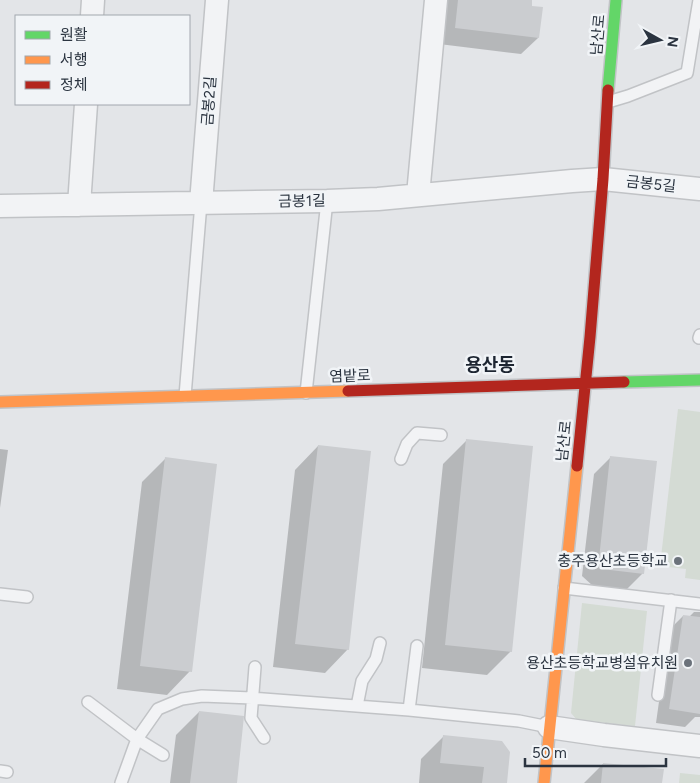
<svg xmlns="http://www.w3.org/2000/svg" width="700" height="783" font-family="Figtree,'Noto Sans KR',sans-serif">
	<rect width="100%" height="100%" fill="#e3e5e8"/>
	<path fill="#d4dbd4" d="M 678,409 L 700,412 L 700,580 L 685,578 L 686,569 L 660,566 Z
		M 582,603 L 647,611 L 635,726 L 577,720 L 571,713 Z
		M 680,773 L 700,775 L 700,783 L 679,783 Z"/>
	<path fill="#0003" d="M 444,0 L 531,0 L 530,7 L 538,38 L 521,54 L 439,44 Z
		M 466,441 L 511,651 L 487,675 L 422,668 L 443,464 Z
		M 318,446 L 348,649 L 325,673 L 273,667 L 295,470 Z
		M 0,449 L 8,450 L 0,508 Z
		M 610,458 L 643,573 L 626,590 L 593,586 L 582,576 L 594,474 Z
		M 165,459 L 190,671 L 167,695 L 117,689 L 142,482 Z
		M 694,612 L 700,612 L 700,717 L 695,717 L 685,727 L 656,723 L 669,630 L 683,616 L 689,617 Z
		M 199,712 L 235,783 L 170,783 L 176,735 Z
		M 443,737 L 506,783 L 419,783 L 421,759 Z
		M 603,764 L 661,783 L 584,783 Z"/>
	<path fill="#cbcdd0" d="M 458,0 L 532,0 L 532,6 L 543,7 L 539,38 L 455,28 Z
		M 466,439 L 533,446 L 512,652 L 445,645 Z
		M 318,445 L 371,451 L 349,650 L 295,644 Z
		M 610,456 L 657,461 L 644,574 L 610,570 L 599,559 Z
		M 165,457 L 217,464 L 192,672 L 140,666 Z
		M 683,615 L 700,617 L 700,714 L 669,709 Z
		M 199,711 L 244,716 L 237,783 L 190,783 Z
		M 443,735 L 502,741 L 510,752 L 507,783 L 482,783 L 484,767 L 440,763 Z
		M 603,763 L 664,769 L 662,783 L 601,783 Z"/>
	<g fill="none" stroke-linecap="round" stroke-linejoin="round">
		<defs>
			<path id="lane" d="M 608,102 L 628,96 L 687,73 L 699,0
				M 699,338 L 700,335
				M 306,393 L 327,201
				M 185,396 L 201,203
				M 401,459 L 407,444 L 417,433 L 441,435
				M 564,588 L 700,604
				M 0,594 L 27,597
				M 255,667 L 251,718 L 264,738
				M 658,695 L 671,600
				M 88,702 L 137,739 L 163,755
				M 357,706 L 362,681 L 376,659 L 380,643
				M 409,710 L 417,646
				M 0,771 L 7,772
				M 121,783 L 137,739 L 158,709 L 182,699 L 202,696 L 252,698 L 409,710 L 519,721 L 549,727"/>
			<path id="street" d="M 92,16 L 93,0
				M 418,195 L 436,0
				M 201,203 L 217,0
				M 79,205 L 86,104
				M 0,206 L 327,201 L 378,199 L 572,181 L 603,179 L 700,189
				M 549,727 L 604,735 L 700,746"/>
			<path id="fast" d="M 608,90 L 616,0
				M 624,382 L 700,380"/>
			<path id="slow" d="M 0,402 L 348,391
				M 544,783 L 577,466"/>
			<path id="jam" d="M 348,391 L 624,382
				M 577,466 L 590,337 L 603,179 L 608,90"/>
		</defs>
		<use href="#lane" stroke="#c1c3c6" stroke-width="14"/>
		<use href="#street" stroke="#c1c3c6" stroke-width="25"/>
		<use href="#fast" stroke="#c1c3c6" stroke-width="14"/>
		<use href="#slow" stroke="#c1c3c6" stroke-width="14"/>
		<use href="#jam" stroke="#c1c3c6" stroke-width="14"/>
		<use href="#lane" stroke="#f2f3f5" stroke-width="11"/>
		<use href="#street" stroke="#f2f3f5" stroke-width="22"/>
		<use href="#fast" stroke="#63d668" stroke-width="11"/>
		<use href="#slow" stroke="#ff974d" stroke-width="11"/>
		<use href="#jam" stroke="#b3261e" stroke-width="11"/>
	</g>
	<g fill="#6b727b" stroke="#f1f4f7" stroke-width="2">
		<circle cx="678" cy="561" r="5"/>
		<circle cx="688" cy="663" r="5"/>
	</g>
	<g text-anchor="middle" dominant-baseline="central" stroke-width="5" stroke-linejoin="round" paint-order="stroke">
		<g font-size="15" fill="#2b3440" stroke="#f1f4f7">
			<text transform="translate(598 35) rotate(-85)">남산로</text>
			<text transform="translate(209 101) rotate(-86)">금봉2길</text>
			<text transform="translate(651 184) rotate(6)">금봉5길</text>
			<text transform="translate(302 201) rotate(-1)">금봉1길</text>
			<text transform="translate(350 376) rotate(-2)">염밭로</text>
			<text transform="translate(564 441) rotate(-84)">남산로</text>
		</g>
		<g font-size="15" fill="#2b3440" stroke="#f1f4f7" text-anchor="end">
			<text x="668" y="561">충주용산초등학교</text>
			<text x="678" y="663">용산초등학교병설유치원</text>
		</g>
		<g font-size="18" font-weight="bold" fill="#1d2531" stroke="#f1f4f7">
			<text x="490" y="365">용산동</text>
		</g>
	</g>
	<rect x="15" y="15" width="175" height="90" fill="#f1f4f7" stroke="#a2a7ae"/>
	<rect x="25" y="31" width="25" height="8" fill="#63d668" stroke="#a2a7ae"/>
	<text x="60" y="40" font-size="15" fill="#2b3440">원활</text>
	<rect x="25" y="56" width="25" height="8" fill="#ff974d" stroke="#a2a7ae"/>
	<text x="60" y="65" font-size="15" fill="#2b3440">서행</text>
	<rect x="25" y="81" width="25" height="8" fill="#b3261e" stroke="#a2a7ae"/>
	<text x="60" y="90" font-size="15" fill="#2b3440">정체</text>
	<g transform="translate(660 40) rotate(98)" stroke="#f1f4f7" stroke-width="4" paint-order="stroke">
	<path d="M0-4L9 19L0 12L-9 19Z" fill="#2b3440"/>
	<text y="-8" font-size="14" font-weight="bold" text-anchor="middle" fill="#2b3440">N</text>
	</g>
	<path d="M525 758v8h141v-8" fill="none" stroke="#2b3440" stroke-width="2.5"/>
	<text x="532" y="758" font-size="15" fill="#2b3440" stroke="#f1f4f7" stroke-width="4" paint-order="stroke">50 m</text>
</svg>
